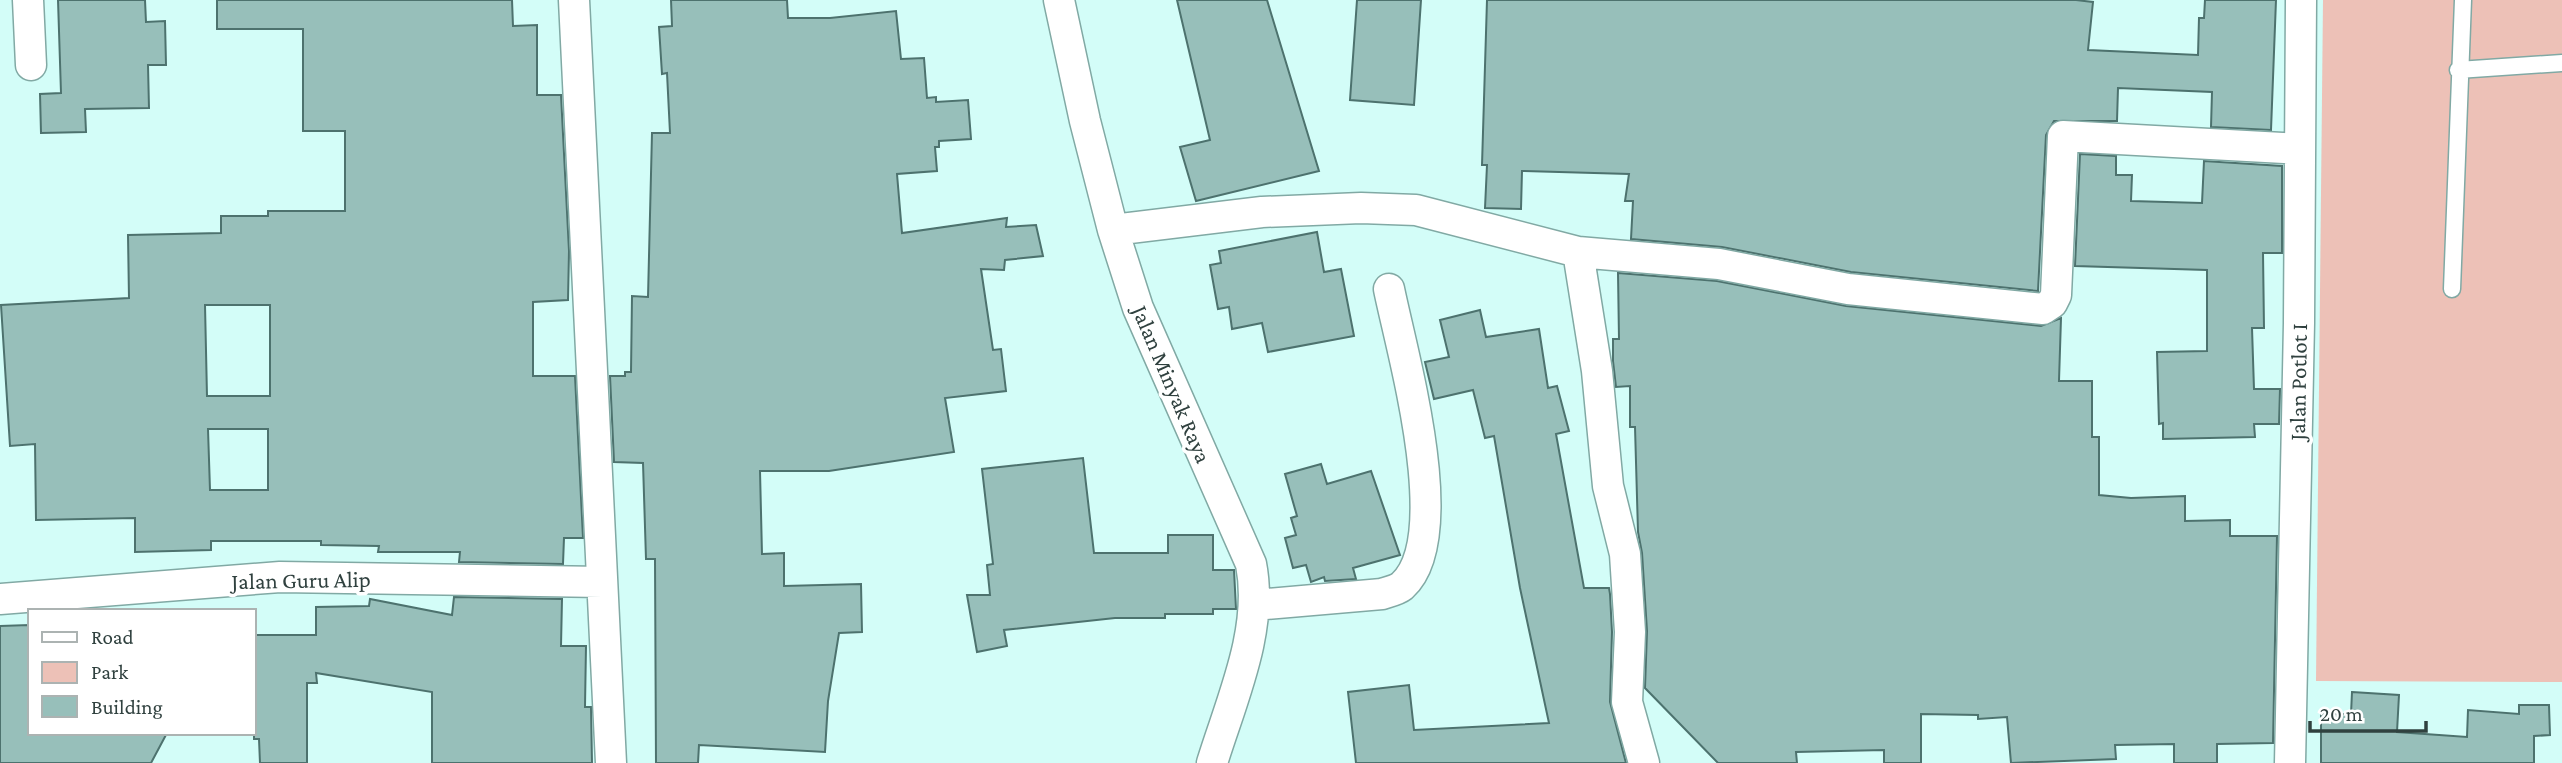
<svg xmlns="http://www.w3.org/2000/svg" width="2562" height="763" font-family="'Crimson Pro',serif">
	<rect width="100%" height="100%" fill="#d3fdf8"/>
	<path fill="#edc1b7" d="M 2323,0 L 2562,0 L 2562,682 L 2316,681 Z"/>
	<path fill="#97bfba" stroke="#4d726e" stroke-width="2" fill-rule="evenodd" d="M 58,0 L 145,0 L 146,22 L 165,21 L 166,65 L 148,65 L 149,108 L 85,109 L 86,132 L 41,133 L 40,94 L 61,93 Z
		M 217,0 L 512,0 L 513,26 L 537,25 L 537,95 L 561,95 L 569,251 L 568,300 L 533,302 L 533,376 L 575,376 L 583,538 L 564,538 L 563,564 L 459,562 L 460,552 L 378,552 L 379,546 L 321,545 L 321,541 L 211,541 L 211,550 L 135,552 L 135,518 L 36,520 L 35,444 L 10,446 L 1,305 L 129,298 L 128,235 L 221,233 L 221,216 L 268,216 L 268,211 L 345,211 L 345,131 L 303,131 L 303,29 L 217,29 ZM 205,305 L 270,305 L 270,396 L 207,396 ZM 208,429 L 268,429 L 268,490 L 210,490 Z
		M 671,0 L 787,0 L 788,18 L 830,18 L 896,11 L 901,59 L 924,58 L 927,98 L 936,97 L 936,102 L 968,100 L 971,139 L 939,141 L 939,147 L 935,147 L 937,171 L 897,174 L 902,233 L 1007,218 L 1006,227 L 1036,225 L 1043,256 L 1005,260 L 1004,270 L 981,269 L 993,350 L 1001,349 L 1006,391 L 945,398 L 954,452 L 829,471 L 760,471 L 762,554 L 784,553 L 784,586 L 861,584 L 862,632 L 839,633 L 828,701 L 825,752 L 699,745 L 698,763 L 656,763 L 655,559 L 646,559 L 643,463 L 614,462 L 610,376 L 625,376 L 625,372 L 631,372 L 632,296 L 648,297 L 652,133 L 670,133 L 667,73 L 662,74 L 659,27 L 672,26 Z
		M 1177,0 L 1267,0 L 1319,171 L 1196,201 L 1180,147 L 1210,140 Z
		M 1357,0 L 1421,0 L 1414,105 L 1350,100 Z
		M 1487,0 L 2076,0 L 2093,2 L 2088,50 L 2198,55 L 2199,18 L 2204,18 L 2205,0 L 2276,0 L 2271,130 L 2211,127 L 2212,92 L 2118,88 L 2117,121 L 2054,121 L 2046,135 L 2038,291 L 1851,272 L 1722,247 L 1631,239 L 1633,201 L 1625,201 L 1629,174 L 1522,171 L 1521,209 L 1485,208 L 1487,165 L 1482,165 Z
		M 2080,154 L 2116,156 L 2116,175 L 2132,175 L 2131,201 L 2202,203 L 2204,161 L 2282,166 L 2282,253 L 2263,253 L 2264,328 L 2252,328 L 2254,389 L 2280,389 L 2279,424 L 2254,424 L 2255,437 L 2163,439 L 2163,423 L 2159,424 L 2157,352 L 2207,351 L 2207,270 L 2075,266 Z
		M 1317,232 L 1324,272 L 1341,269 L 1354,336 L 1268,352 L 1262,323 L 1232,329 L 1229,307 L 1218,309 L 1210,265 L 1221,263 L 1219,251 Z
		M 1618,273 L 1717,281 L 1846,306 L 2041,326 L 2061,318 L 2059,381 L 2092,381 L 2092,437 L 2099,437 L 2099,495 L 2131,498 L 2185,496 L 2185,521 L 2230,520 L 2230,536 L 2277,536 L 2273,743 L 2217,744 L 2217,763 L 2174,763 L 2174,744 L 2115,745 L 2116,759 L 2011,763 L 2007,717 L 1978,719 L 1978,715 L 1921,714 L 1921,763 L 1884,763 L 1884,750 L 1796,752 L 1797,763 L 1718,763 L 1645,688 L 1647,631 L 1642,553 L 1638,532 L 1635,427 L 1630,427 L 1630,386 L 1616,387 L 1613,361 L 1613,339 L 1619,339 Z
		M 1480,310 L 1486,337 L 1539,329 L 1548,388 L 1557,386 L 1569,431 L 1556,434 L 1584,588 L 1609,588 L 1610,594 L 1612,632 L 1610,702 L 1626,763 L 1356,763 L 1348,692 L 1409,685 L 1414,730 L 1549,723 L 1520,588 L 1494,436 L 1485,438 L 1473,390 L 1434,399 L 1425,362 L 1449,357 L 1440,320 Z
		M 1083,458 L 1094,553 L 1168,553 L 1168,535 L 1213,535 L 1213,570 L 1234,570 L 1236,609 L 1213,609 L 1213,614 L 1165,614 L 1165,618 L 1115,618 L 1004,630 L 1007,646 L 977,652 L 967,595 L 990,595 L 987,565 L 993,564 L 982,469 Z
		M 1321,464 L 1327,484 L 1371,471 L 1400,555 L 1353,568 L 1356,579 L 1325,581 L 1324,577 L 1311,582 L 1306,565 L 1293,568 L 1285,538 L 1296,535 L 1291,518 L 1297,516 L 1285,474 Z
		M 454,597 L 562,599 L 561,646 L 586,646 L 585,707 L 591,707 L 592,763 L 432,763 L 432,692 L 316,673 L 317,683 L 307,683 L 307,763 L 260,763 L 259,739 L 254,739 L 254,635 L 316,635 L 316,607 L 369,606 L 370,599 L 452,615 Z
		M 29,625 L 30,733 L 167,733 L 151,763 L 0,763 L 0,626 Z
		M 2352,692 L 2399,695 L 2397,732 L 2467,737 L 2468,710 L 2519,714 L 2519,705 L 2549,705 L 2550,735 L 2534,736 L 2534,763 L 2321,763 L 2321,714 L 2351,714 Z"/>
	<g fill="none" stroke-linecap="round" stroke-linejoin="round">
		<defs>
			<path id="lane" d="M 2458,70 L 2562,63
				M 2452,289 L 2463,0"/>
			<path id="street" d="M 28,0 L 31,65
				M 574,0 L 611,763
				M 1059,0 L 1085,121 L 1113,230 L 1138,308 L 1251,564 C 1264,630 1231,701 1212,763
				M 1113,230 L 1262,212 L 1361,208 L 1416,210 L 1578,252 L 1719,264 L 1848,289 L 2043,309 L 2052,303 L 2056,295 L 2063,136 L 2300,149
				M 1578,252 L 1597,371 L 1608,486 L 1625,554 L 1630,632 L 1627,702 L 1644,763
				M 0,599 L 280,577 L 602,582
				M 1255,605 L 1382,594 C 1388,592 1397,590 1402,586 C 1456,538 1402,353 1389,289
				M 2290,763 L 2299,323 L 2301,0"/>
		</defs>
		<use href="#lane" stroke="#81a9a4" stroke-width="19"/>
		<use href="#street" stroke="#81a9a4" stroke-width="33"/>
		<use href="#lane" stroke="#fff" stroke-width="16"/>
		<use href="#street" stroke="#fff" stroke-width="30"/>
	</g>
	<g text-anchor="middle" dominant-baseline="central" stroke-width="7" stroke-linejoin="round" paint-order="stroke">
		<g font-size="23" fill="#30413f" stroke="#fff">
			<text transform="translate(2298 382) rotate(-89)">Jalan Potlot I</text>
			<text transform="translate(1172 384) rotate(67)">Jalan Minyak Raya</text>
			<text transform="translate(301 580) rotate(-1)">Jalan Guru Alip</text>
		</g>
	</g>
	<rect x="28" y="609" width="228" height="126" fill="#ffffff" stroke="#acb3b2" stroke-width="2"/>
	<rect x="42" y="632" width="35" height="10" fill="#ffffff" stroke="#acb3b2" stroke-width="2"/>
	<text x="91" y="644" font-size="21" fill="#30413f">Road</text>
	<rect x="42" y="662" width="35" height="21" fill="#edc1b7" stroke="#acb3b2" stroke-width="2"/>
	<text x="91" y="679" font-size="21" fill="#30413f">Park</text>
	<rect x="42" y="696" width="35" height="21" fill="#97bfba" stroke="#acb3b2" stroke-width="2"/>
	<text x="91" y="714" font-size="21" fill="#30413f">Building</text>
	<path d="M2310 721v10h116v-10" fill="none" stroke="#30413f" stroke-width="3.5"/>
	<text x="2320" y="721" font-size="21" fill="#30413f" stroke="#ffffff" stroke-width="5" paint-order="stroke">20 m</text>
</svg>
